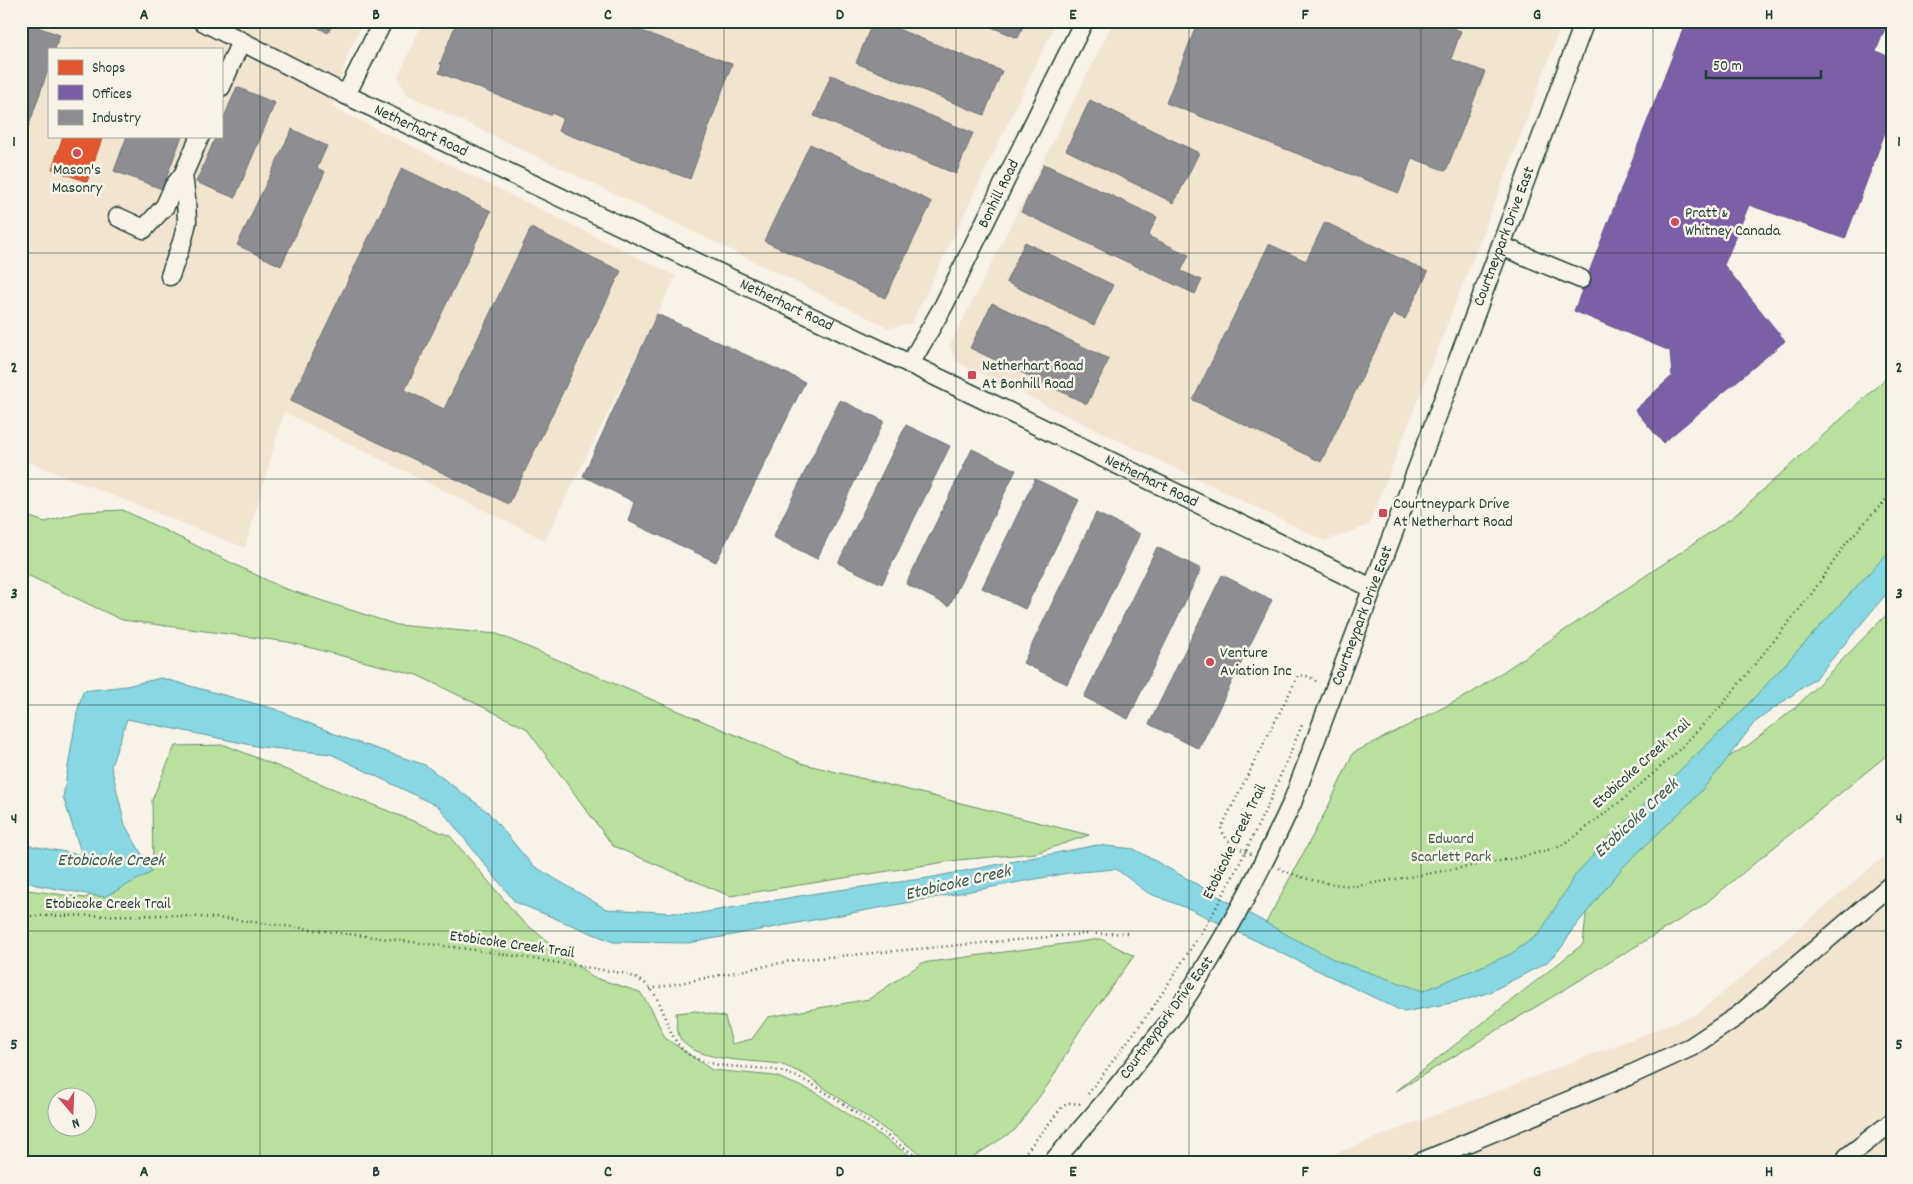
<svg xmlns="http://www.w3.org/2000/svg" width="1913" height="1184" font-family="Dekko,sans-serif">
	<rect width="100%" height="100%" fill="#f7f3e8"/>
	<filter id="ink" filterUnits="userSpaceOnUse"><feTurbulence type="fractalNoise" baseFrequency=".02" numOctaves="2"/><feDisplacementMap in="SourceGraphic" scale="10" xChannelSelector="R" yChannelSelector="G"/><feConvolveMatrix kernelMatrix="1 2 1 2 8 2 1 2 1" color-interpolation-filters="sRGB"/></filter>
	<g filter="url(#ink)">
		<path fill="#f2e5d0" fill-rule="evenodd" d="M 21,21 L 364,21 L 349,51 L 332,107 L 676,276 L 545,540 L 284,412 L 245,548 L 21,459 ZM 49,49 L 221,49 L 221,136 L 49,136 Z
			M 423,21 L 1057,21 L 912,323 L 889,328 L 692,231 L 406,94 L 398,77 Z
			M 1114,21 L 1563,21 L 1513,156 L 1369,525 L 1325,541 L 957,362 L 950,345 Z
			M 1892,850 L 1892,1163 L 1311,1163 L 1699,1013 Z"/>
		<path fill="#b9e19d" stroke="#6c8f68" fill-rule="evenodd" d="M 1892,373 L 1892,565 L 1548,942 L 1423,1001 L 1260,934 L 1328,807 L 1353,753 L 1470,694 L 1733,517 Z
			M 123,510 L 283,588 L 397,625 L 497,634 L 804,764 L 1089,835 L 1036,853 L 958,860 L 730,896 L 613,846 L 526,728 L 417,675 L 288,642 L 122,620 L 21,572 L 21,514 L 45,522 L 81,512 Z
			M 1892,609 L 1892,751 L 1701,907 L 1395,1092 L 1583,944 L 1588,896 L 1719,763 L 1750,744 L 1796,707 Z
			M 225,745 L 450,836 L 521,920 L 592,977 L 640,992 L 652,1010 L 665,1038 L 712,1070 L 775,1076 L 815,1092 L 921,1163 L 21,1163 L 21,889 L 85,898 L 153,866 L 152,800 L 175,746 ZM 58,1096 L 88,1096 L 88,1126 L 58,1126 Z
			M 1101,939 L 1134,956 L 1078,1033 L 1050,1082 L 1015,1130 L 964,1163 L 934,1163 L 804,1074 C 796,1071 787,1066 779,1064 C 754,1060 698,1062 681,1040 C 676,1032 677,1021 676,1013 L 696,1011 L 725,1017 L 732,1044 L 752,1039 L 768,1017 L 869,999 L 922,963 Z"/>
		<path fill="#88d8e4" stroke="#5e9a9e" d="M 1892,548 L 1892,587 L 1817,677 L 1754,723 L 1719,770 L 1693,800 L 1623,867 L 1570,933 L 1562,947 L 1546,963 L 1490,992 L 1462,1001 L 1404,1012 L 1192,910 L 1148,893 L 1116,869 L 1068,873 L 689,943 L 613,942 L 515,902 L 439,807 L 331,754 L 261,747 L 127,719 L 111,766 L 125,825 L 152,872 L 104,897 L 36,885 L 21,880 L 21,844 L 82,855 L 63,797 L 77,713 L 83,691 L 126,686 L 161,678 L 275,709 L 345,738 L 425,765 L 488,812 L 532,865 L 606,909 L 695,914 L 817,893 L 928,878 L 1097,845 L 1134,849 L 1293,938 L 1339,962 L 1423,991 L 1511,954 L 1539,934 L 1576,874 L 1609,838 L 1741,712 Z"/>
		<path fill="#e4572e" stroke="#a94f30" d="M 63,136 L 103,136 L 87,182 L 52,169 Z"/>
		<path fill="#7b5ea7" stroke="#5f5484" d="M 1686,21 L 1888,21 L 1876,51 L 1892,58 L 1892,114 L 1845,239 L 1749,205 L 1724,265 L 1785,341 L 1663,443 L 1635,410 L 1672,376 L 1670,351 L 1574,311 Z"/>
		<path fill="#8d8d92" stroke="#6c7576" d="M 306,21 L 334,21 L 328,33 Z
			M 457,21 L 614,21 L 732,64 L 690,179 L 558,131 L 563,118 L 551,113 L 550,115 L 439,73 L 442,64 L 440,64 Z
			M 873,21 L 878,21 L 1002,71 L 984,115 L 856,63 Z
			M 977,21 L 1025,21 L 1018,38 Z
			M 1198,21 L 1435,21 L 1461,31 L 1451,59 L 1485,72 L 1446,171 L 1412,158 L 1399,193 L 1166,103 Z
			M 26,23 L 60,35 L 55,49 L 49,49 L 49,67 L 21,148 L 21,36 Z
			M 831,75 L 973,133 L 956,174 L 814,116 Z
			M 237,87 L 275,103 L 235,198 L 196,182 L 216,136 L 221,136 L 221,124 Z
			M 1090,100 L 1199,153 L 1174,203 L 1066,150 Z
			M 292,129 L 327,146 L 317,168 L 325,172 L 281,266 L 237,245 Z
			M 127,136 L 182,136 L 162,189 L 114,171 Z
			M 810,144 L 932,202 L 885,298 L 764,241 Z
			M 1044,164 L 1157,217 L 1148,236 L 1189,255 L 1181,271 L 1202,280 L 1195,294 L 1021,212 Z
			M 402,168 L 491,211 L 405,390 L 444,409 L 531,228 L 621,271 L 509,504 L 290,401 Z
			M 1325,222 L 1428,272 L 1405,319 L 1393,314 L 1321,462 L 1193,400 L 1269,244 L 1306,261 Z
			M 1025,242 L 1113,285 L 1094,325 L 1006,282 Z
			M 992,303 L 1109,359 L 1087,404 L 970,348 Z
			M 657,314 L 805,382 L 716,562 L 628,521 L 634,502 L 583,476 Z
			M 840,400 L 884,421 L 817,559 L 773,537 Z
			M 906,425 L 950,446 L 882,584 L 838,563 Z
			M 972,449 L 1016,470 L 949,606 L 906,584 Z
			M 1035,479 L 1079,500 L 1025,609 L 982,588 Z
			M 1096,513 L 1140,534 L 1067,684 L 1023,663 Z
			M 1157,547 L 1201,569 L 1128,719 L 1084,697 Z
			M 1222,575 L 1272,600 L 1199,749 L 1149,724 Z"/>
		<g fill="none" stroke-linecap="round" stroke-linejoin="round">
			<defs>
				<g id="minor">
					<path id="s1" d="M 202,21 L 346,95 L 910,364 L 1372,588"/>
					<path d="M 221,87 L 241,41"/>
					<path d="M 346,95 L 383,21"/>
					<path d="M 118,217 L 144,229 L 165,206 L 174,186 L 183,175"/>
					<path d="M 1501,246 L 1581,279"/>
					<path d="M 170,276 L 183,239 L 187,222 L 186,198 L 183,175 L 200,136"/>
					<path id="s2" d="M 910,364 L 944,305 L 1084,21"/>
					<path id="s3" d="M 1292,803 L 1585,21"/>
					<path d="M 1052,1163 L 1104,1103 L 1171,1019"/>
					<path d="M 1419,1163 L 1628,1076 L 1691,1047 L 1739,1015 L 1892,884"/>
					<path d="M 1846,1163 L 1847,1157 L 1892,1122"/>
				</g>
			</defs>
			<use href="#minor" stroke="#1f3d34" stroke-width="21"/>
			<path stroke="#1f3d34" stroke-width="2.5" stroke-dasharray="1 4" stroke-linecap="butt" d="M 1270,800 L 1302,725
				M 1251,854 C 1237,847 1226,843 1221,828 L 1298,676 C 1308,674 1312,678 1319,684
				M 1279,868 C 1303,880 1330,885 1357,886 L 1517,858 L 1556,848 L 1569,841 L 1625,798 L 1674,755 L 1721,706 L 1810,596 L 1847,542 L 1892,493
				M 21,916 L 170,915 L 230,919 L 483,951 L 622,973 C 632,976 643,980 651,989 C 668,1010 666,1041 691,1056 C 722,1073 762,1062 795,1076 C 843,1097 882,1137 928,1163
				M 650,989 L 795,960 L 1082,934 L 1127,933
				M 1088,1094 L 1152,1009
				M 1017,1163 L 1063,1106 L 1070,1103 L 1079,1104 L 1082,1102"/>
			<use href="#minor" stroke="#f7f3e8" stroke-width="18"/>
			<defs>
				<path id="minor-bridge" d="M 1171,1019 C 1221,949 1256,880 1292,803"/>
			</defs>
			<use href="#minor-bridge" stroke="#1f3d34" stroke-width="21" stroke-linecap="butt"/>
			<path stroke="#1f3d34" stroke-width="2.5" stroke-dasharray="1 4" stroke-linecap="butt" d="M 1152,1009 L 1211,917 L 1238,867 L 1270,800"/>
			<use href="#minor-bridge" stroke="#f7f3e8" stroke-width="18"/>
		</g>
	</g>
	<path fill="none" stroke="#1f3d34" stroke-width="1" stroke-opacity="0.55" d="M 260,21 L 260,1163M 492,21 L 492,1163M 724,21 L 724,1163M 956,21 L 956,1163M 1189,21 L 1189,1163M 1421,21 L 1421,1163M 1653,21 L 1653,1163M 21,253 L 1892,253M 21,479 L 1892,479M 21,705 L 1892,705M 21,931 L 1892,931"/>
	<g fill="#d1495b" stroke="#f7f3e8" stroke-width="2">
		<circle cx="77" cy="153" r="5"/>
		<circle cx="1675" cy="222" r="5"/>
		<rect x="967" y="370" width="10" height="10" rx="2.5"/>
		<rect x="1378" y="508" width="10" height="10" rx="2.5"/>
		<circle cx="1210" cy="662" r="5"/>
	</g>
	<g text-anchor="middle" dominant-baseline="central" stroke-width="5" stroke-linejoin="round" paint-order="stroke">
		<g font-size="16" fill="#1f3d34" stroke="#f7f3e8">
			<text stroke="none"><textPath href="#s1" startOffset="245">Netherhart Road</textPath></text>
			<text stroke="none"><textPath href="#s2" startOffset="192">Bonhill Road</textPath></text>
			<text stroke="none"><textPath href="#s3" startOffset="605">Courtneypark Drive East</textPath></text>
			<text stroke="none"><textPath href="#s1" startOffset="650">Netherhart Road</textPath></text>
			<text stroke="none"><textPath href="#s1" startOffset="1055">Netherhart Road</textPath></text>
			<text stroke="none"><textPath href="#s3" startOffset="200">Courtneypark Drive East</textPath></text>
			<text transform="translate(1642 764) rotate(-42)">Etobicoke Creek Trail</text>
			<text transform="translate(1235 842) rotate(-64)">Etobicoke Creek Trail</text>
			<text x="108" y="904">Etobicoke Creek Trail</text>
			<text transform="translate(512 945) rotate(8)">Etobicoke Creek Trail</text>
			<text transform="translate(1167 1018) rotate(-54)">Courtneypark Drive East</text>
		</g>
		<g font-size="16" fill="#1f3d34" stroke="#f7f3e8" text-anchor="start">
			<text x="77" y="170" text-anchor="middle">Mason's<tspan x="77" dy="18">Masonry</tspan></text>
			<text x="1685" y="213">Pratt &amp;<tspan x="1685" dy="18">Whitney Canada</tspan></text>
			<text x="982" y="366">Netherhart Road<tspan x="982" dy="18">At Bonhill Road</tspan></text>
			<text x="1393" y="504">Courtneypark Drive<tspan x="1393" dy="18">At Netherhart Road</tspan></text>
			<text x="1220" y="653">Venture<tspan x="1220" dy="18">Aviation Inc</tspan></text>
		</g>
		<g font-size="16" fill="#3e5e49" stroke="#f7f3e8">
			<text x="1451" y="839">Edward<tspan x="1451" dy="18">Scarlett Park</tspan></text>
		</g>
		<g font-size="18" font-style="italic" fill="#345c57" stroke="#f7f3e8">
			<text transform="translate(1637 819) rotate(-43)">Etobicoke Creek</text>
			<text x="111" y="861">Etobicoke Creek</text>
			<text transform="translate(958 884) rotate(-13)">Etobicoke Creek</text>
		</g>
	</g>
	<rect width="1913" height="1184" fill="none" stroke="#f7f3e8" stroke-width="55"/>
	<rect x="48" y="48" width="175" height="90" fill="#f7f3e8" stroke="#a1aaa0"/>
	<rect x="58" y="60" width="25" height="15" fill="#e4572e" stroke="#a1aaa0"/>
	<text x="92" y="72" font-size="15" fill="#1f3d34">Shops</text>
	<rect x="58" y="85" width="25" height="15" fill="#7b5ea7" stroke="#a1aaa0"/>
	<text x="92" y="98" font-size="15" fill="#1f3d34">Offices</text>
	<rect x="58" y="110" width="25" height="15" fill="#8d8d92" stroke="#a1aaa0"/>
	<text x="92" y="122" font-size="15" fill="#1f3d34">Industry</text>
	<g transform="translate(72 1112) rotate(161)"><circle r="24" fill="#f7f3e8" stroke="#a1aaa0"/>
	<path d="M0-4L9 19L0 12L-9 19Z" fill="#d1495b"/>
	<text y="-8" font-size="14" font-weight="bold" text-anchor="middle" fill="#1f3d34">N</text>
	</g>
	<path d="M1706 70v8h115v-8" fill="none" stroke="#1f3d34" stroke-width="2.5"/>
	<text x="1713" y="70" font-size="15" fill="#1f3d34" stroke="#f7f3e8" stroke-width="4" paint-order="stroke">50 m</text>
	<rect x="28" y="28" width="1858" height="1128" fill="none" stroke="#1f3d34" stroke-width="2"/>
	<g font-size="16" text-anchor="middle" font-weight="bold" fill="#1f3d34">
		<text x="144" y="19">A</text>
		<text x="376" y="19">B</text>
		<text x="608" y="19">C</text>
		<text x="840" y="19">D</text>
		<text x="1073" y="19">E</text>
		<text x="1305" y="19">F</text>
		<text x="1537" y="19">G</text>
		<text x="1769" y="19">H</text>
		<text x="14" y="146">1</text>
		<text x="1899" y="146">1</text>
		<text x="14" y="372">2</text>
		<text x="1899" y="372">2</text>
		<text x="14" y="598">3</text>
		<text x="1899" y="598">3</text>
		<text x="14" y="823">4</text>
		<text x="1899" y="823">4</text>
		<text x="14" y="1049">5</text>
		<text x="1899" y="1049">5</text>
		<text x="144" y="1176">A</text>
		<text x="376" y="1176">B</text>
		<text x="608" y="1176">C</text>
		<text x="840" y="1176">D</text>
		<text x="1073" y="1176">E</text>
		<text x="1305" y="1176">F</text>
		<text x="1537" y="1176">G</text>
		<text x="1769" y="1176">H</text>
	</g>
</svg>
